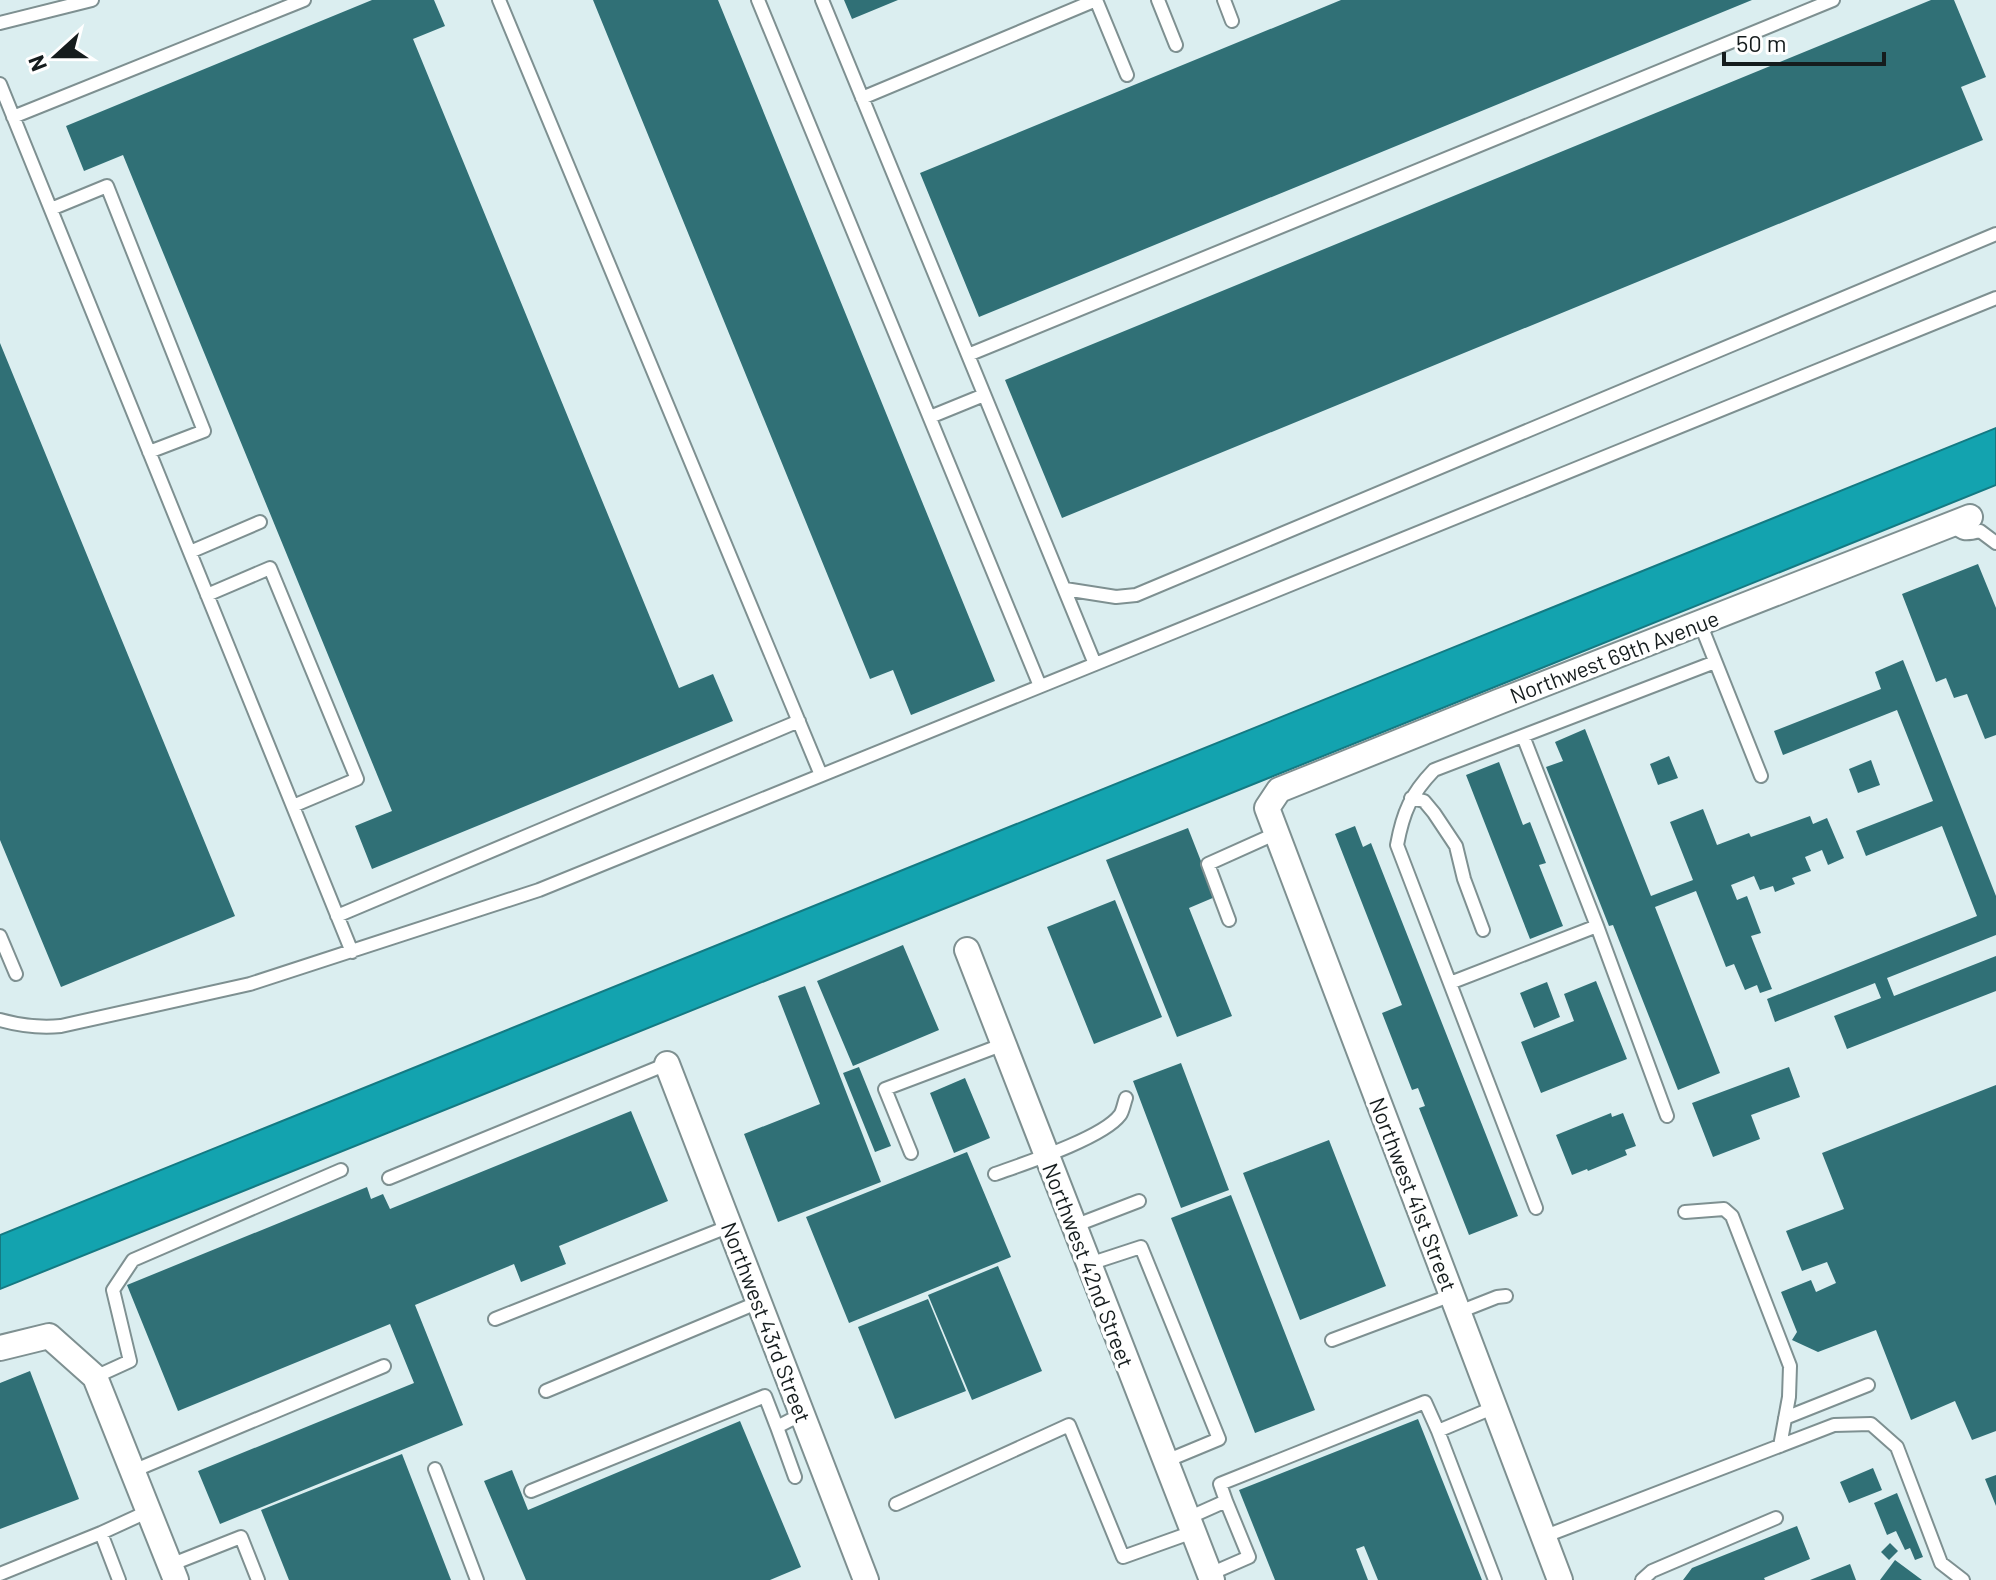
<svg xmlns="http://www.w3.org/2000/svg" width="1996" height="1580" font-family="Barlow,sans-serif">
	<rect width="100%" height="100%" fill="#dbeef0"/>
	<path fill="#13a3af" stroke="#147a83" stroke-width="2" d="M 1996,428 L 1996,485 L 0,1289 L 0,1235 Z"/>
	<path fill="#307076" d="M 372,0 L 434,0 L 445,26 L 413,39 L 679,688 L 713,674 L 733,721 L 372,869 L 355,826 L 392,811 L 123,155 L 84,171 L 66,126 Z
		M 593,0 L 718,0 L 995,681 L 911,715 L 893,670 L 870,679 Z
		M 844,0 L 898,0 L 852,19 Z
		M 1341,0 L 1752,0 L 979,317 L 920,173 Z
		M 1931,0 L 1954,0 L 1986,77 L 1961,87 L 1983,140 L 1062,518 L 1005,380 Z
		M 0,343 L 235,916 L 61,987 L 0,840 Z
		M 1978,564 L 1996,608 L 1996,735 L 1985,739 L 1967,694 L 1954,698 L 1946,678 L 1936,682 L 1902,594 Z
		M 1903,660 L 1996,896 L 1996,935 L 1887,978 L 1894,996 L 1996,956 L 1996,991 L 1847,1049 L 1834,1016 L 1881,998 L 1875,983 L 1775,1022 L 1767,999 L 1977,916 L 1942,826 L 1866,856 L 1856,831 L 1933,801 L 1897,710 L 1783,755 L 1774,731 L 1881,689 L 1875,672 Z
		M 1585,729 L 1651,896 L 1693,880 L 1670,822 L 1703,809 L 1717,845 L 1749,833 L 1751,837 L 1810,816 L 1813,824 L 1827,818 L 1844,858 L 1828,865 L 1822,850 L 1805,857 L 1811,871 L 1792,878 L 1795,884 L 1775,892 L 1773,886 L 1760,890 L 1754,876 L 1731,885 L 1737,900 L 1747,896 L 1761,933 L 1751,936 L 1772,989 L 1760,993 L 1757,985 L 1745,990 L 1734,964 L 1726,967 L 1696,891 L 1655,907 L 1720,1073 L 1678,1090 L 1613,925 L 1609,926 L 1546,767 L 1563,761 L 1555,742 Z
		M 1669,756 L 1678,778 L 1658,785 L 1650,764 Z
		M 1871,760 L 1880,785 L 1858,793 L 1849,769 Z
		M 1499,762 L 1523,825 L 1530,822 L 1546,863 L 1539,865 L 1563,926 L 1530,939 L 1466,775 Z
		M 1355,826 L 1363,847 L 1371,843 L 1518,1216 L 1469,1235 L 1419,1108 L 1425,1106 L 1418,1088 L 1412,1090 L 1382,1013 L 1402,1005 L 1335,834 Z
		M 1188,828 L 1215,897 L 1189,908 L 1232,1016 L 1177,1037 L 1106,860 Z
		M 1115,900 L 1162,1017 L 1094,1044 L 1047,927 Z
		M 903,945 L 939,1030 L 853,1066 L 817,981 Z
		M 1596,981 L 1627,1059 L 1541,1093 L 1521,1042 L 1574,1021 L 1564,994 Z
		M 1547,982 L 1560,1017 L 1534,1028 L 1520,993 Z
		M 805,986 L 881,1182 L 778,1222 L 744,1134 L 820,1104 L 778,996 Z
		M 1181,1063 L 1229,1190 L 1181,1208 L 1133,1081 Z
		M 859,1067 L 891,1146 L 875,1152 L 843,1073 Z
		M 1789,1067 L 1800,1097 L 1751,1115 L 1760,1139 L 1713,1157 L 1692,1103 Z
		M 965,1078 L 990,1138 L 954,1153 L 930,1093 Z
		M 1996,1085 L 1996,1431 L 1972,1440 L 1955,1401 L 1911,1420 L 1876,1330 L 1818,1352 L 1792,1340 L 1797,1332 L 1781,1292 L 1811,1280 L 1816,1292 L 1836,1283 L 1827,1262 L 1802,1271 L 1786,1231 L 1844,1209 L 1822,1153 Z
		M 631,1111 L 668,1201 L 559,1246 L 566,1264 L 521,1282 L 514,1264 L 415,1305 L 463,1425 L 220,1524 L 198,1471 L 414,1383 L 390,1324 L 178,1411 L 127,1285 L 367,1187 L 371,1199 L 383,1194 L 390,1209 Z
		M 1611,1113 L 1612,1117 L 1623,1113 L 1636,1146 L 1625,1150 L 1627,1155 L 1588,1171 L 1587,1169 L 1572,1175 L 1556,1135 Z
		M 1329,1140 L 1386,1286 L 1300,1320 L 1243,1173 Z
		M 967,1152 L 1011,1257 L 849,1323 L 806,1217 Z
		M 1231,1195 L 1315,1410 L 1255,1433 L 1171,1218 Z
		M 998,1266 L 1042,1371 L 972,1400 L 928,1295 Z
		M 928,1299 L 966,1391 L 895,1419 L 858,1327 Z
		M 30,1371 L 79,1499 L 0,1529 L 0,1383 Z
		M 1418,1419 L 1482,1580 L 1378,1580 L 1364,1546 L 1356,1549 L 1368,1580 L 1275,1580 L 1239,1490 Z
		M 740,1421 L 801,1567 L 770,1580 L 526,1580 L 484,1481 L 512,1470 L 528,1510 Z
		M 402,1454 L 451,1580 L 289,1580 L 261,1510 Z
		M 1873,1468 L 1882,1490 L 1849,1503 L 1840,1482 Z
		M 1996,1475 L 1996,1506 L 1985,1479 Z
		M 1897,1493 L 1923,1557 L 1915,1560 L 1910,1548 L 1905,1550 L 1896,1531 L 1887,1535 L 1874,1503 Z
		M 1797,1526 L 1810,1559 L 1764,1578 L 1765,1580 L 1683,1580 L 1692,1568 Z
		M 1890,1543 L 1898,1551 L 1889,1560 L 1881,1552 Z
		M 1895,1560 L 1922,1580 L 1880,1580 Z
		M 1850,1564 L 1856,1580 L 1810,1580 Z"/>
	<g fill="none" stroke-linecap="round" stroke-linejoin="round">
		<defs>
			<path id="service" d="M 499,0 L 821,775
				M 758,0 L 1040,686
				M 822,0 L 1095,664
				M 1096,0 L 1127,75
				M 1158,0 L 1176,45
				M 1224,0 L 1232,21
				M 0,23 L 92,0
				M 0,84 L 352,952
				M 862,98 L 1096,0
				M 13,117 L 304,0
				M 51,209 L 107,186 L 204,431 L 149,452
				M 968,355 L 1833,0
				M 930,417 L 984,395
				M 1951,524 C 1963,535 1965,535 1980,531 L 1996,543
				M 190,552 L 260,522
				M 1065,589 L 1116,597 L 1136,595 L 1996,234
				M 207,595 L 270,568 L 357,779 L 293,806
				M 1700,623 L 1761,776
				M 1523,736 L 1597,926 L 1667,1116
				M 1411,798 L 1424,801 L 1434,813 L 1456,846 L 1464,879 L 1483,930
				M 337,916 L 799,721
				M 1229,920 L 1208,864 L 1277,833
				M 0,936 L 16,974
				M 1450,983 L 1597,926
				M 0,1020 C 21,1026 39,1028 61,1026 L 250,984 L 539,890 L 1996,298
				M 911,1153 L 885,1089 L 1004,1044
				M 995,1174 C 1023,1164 1103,1138 1120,1115 C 1123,1111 1124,1103 1126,1098
				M 389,1178 L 667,1064
				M 1536,1208 L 1397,845 C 1403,812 1411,794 1434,770 L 1715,662
				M 1685,1212 L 1724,1209 L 1732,1216 L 1790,1366 L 1789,1397 L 1780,1446
				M 1074,1226 L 1139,1201
				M 1089,1264 L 1141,1247 L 1219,1439 L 1166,1461
				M 1459,1312 L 1497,1297 L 1506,1296
				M 495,1319 L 730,1226
				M 1332,1340 L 1452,1295
				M 95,1377 L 130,1361 L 113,1290 L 133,1260 L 341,1170
				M 546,1391 L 759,1302
				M 1495,1407 L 1438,1431 L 1495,1580
				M 1785,1418 L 1868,1385
				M 435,1469 L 477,1580
				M 133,1471 L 384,1366
				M 795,1477 L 777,1427 L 802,1414
				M 531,1491 L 765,1396 L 777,1427
				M 896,1504 L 1069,1425 L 1123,1557 L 1193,1532
				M 1188,1518 L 1226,1501 L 1220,1484 L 1425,1402 L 1438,1431
				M 101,1533 L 119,1580
				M 1543,1537 L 1834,1425 L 1871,1424 L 1897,1447 L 1941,1563 L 1963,1580
				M 170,1565 L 241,1537 L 258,1580
				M 0,1574 L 101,1533 L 149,1511
				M 1210,1574 L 1249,1557 L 1226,1501
				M 1642,1580 L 1652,1571 L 1776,1518"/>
			<path id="minor" d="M 967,950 L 1212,1580
				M 667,1064 L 866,1580
				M 0,1348 L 49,1336 L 95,1377 L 176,1580
				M 1560,1580 L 1267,808 L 1279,790 L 1498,702 L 1970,517"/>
		</defs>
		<use href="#service" stroke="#7e9091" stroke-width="16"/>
		<use href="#minor" stroke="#7e9091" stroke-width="28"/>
		<use href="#service" stroke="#fff" stroke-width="12"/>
		<use href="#minor" stroke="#fff" stroke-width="24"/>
	</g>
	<g text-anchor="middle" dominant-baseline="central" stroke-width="7" stroke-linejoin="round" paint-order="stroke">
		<g font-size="22" fill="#151c1d" stroke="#fff">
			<text transform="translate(1614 656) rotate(-21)">Northwest 69th Avenue</text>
			<text transform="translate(1414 1194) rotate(69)">Northwest 41st Street</text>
			<text transform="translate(1089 1265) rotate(69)">Northwest 42nd Street</text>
			<text transform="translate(767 1322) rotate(69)">Northwest 43rd Street</text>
		</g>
	</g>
	<g transform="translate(56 56) rotate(249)" stroke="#ffffff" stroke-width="6" paint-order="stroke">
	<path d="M0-6L14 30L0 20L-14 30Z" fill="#151c1d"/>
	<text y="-12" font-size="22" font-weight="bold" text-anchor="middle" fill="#151c1d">N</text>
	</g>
	<path d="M1724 52v12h160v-12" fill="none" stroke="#151c1d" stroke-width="4"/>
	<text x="1736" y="52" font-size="24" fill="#151c1d" stroke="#ffffff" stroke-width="6" paint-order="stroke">50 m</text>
</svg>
